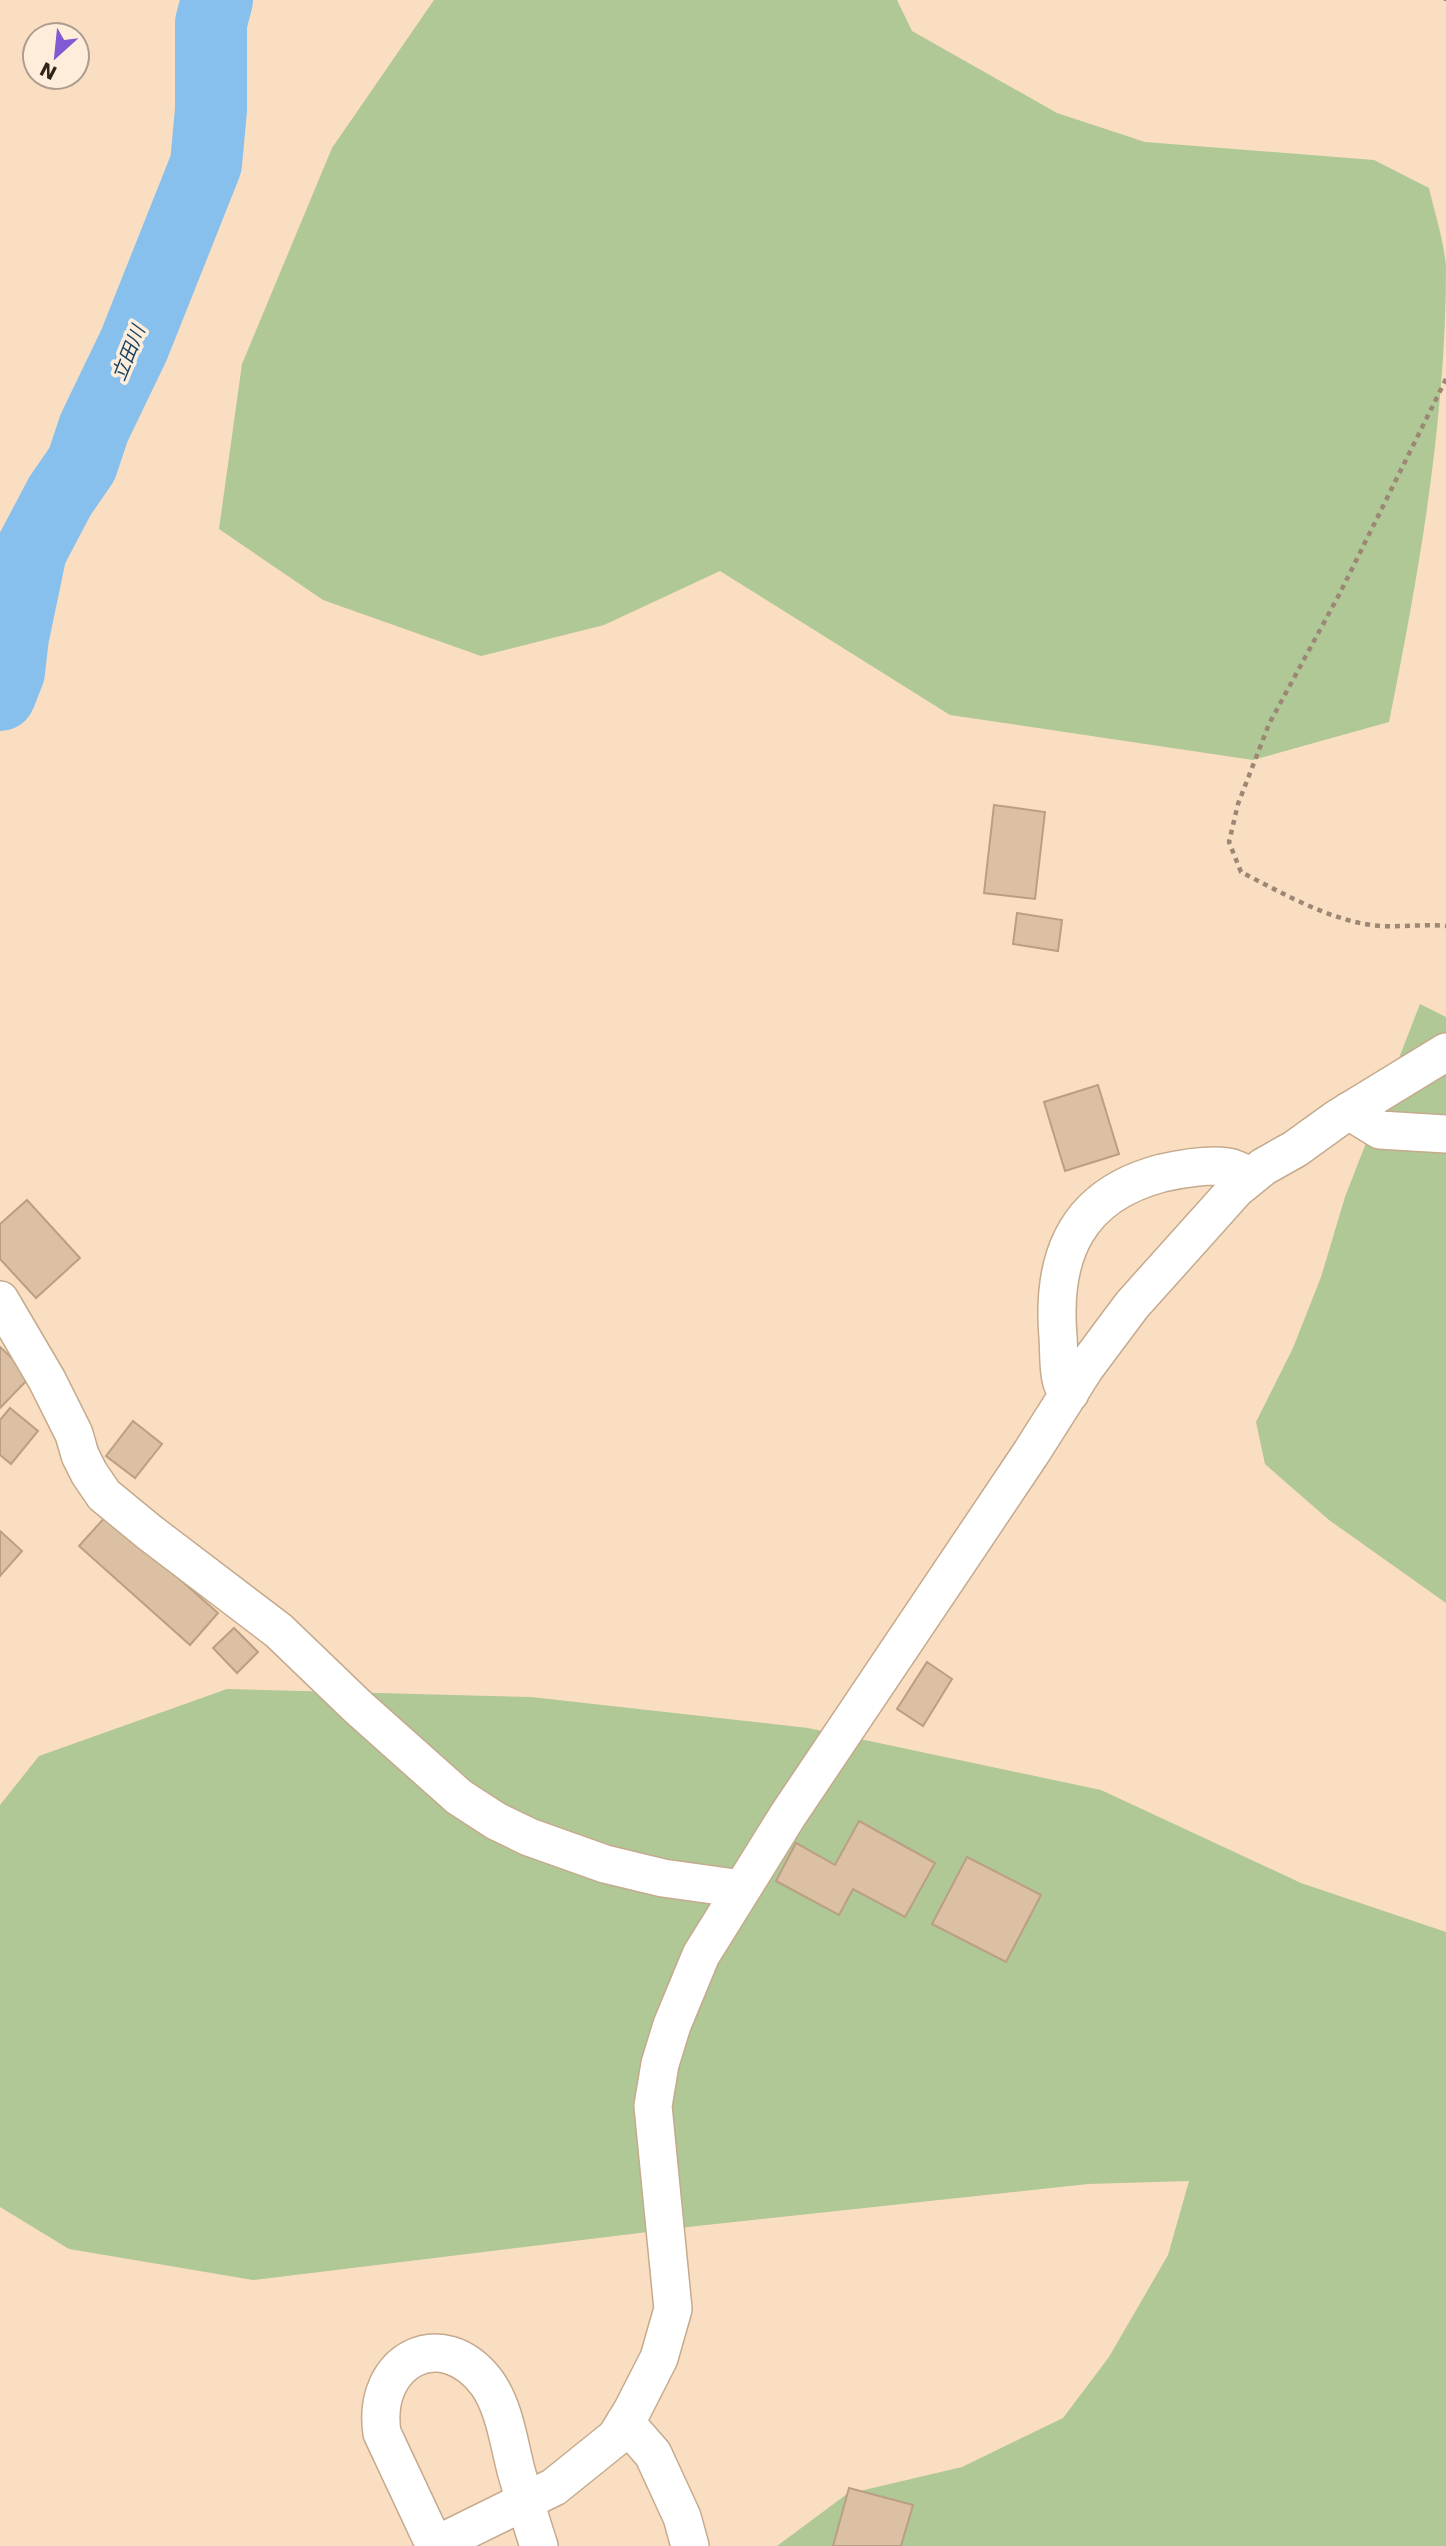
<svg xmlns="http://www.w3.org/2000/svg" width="1446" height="2546" font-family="'DejaVu Sans','Noto Sans JP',sans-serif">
	<rect width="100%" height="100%" fill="#fadec1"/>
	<path fill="#b0c796" d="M 434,0 L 897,0 L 912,31 L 1057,113 L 1145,142 L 1374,160 L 1429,188 C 1435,214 1444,241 1446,267 C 1446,420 1419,573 1389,722 L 1253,760 L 950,715 L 720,571 L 604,625 L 481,656 L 323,600 L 219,529 L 242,364 L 332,148 Z
		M 1420,1004 L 1446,1017 L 1446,1603 L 1329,1520 L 1265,1464 L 1256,1422 L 1293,1348 L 1321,1277 L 1345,1197 Z
		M 227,1689 L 531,1697 L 808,1728 L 1101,1790 L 1301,1883 L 1446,1932 L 1446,2546 L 777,2546 L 847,2494 L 962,2467 L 1063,2418 L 1109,2357 L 1168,2255 L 1189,2181 L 1088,2184 L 697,2226 L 253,2280 L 69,2249 L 0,2207 L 0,1805 L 39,1756 Z"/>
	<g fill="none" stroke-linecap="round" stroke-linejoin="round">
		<path stroke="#88c0ed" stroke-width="72" d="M 0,695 L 9,672 L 13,637 L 31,551 L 60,496 L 82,464 L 94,428 L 134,345 L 206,164 L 211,110 L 211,23 L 217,0"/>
	</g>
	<path fill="#dcc0a3" stroke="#ba9f84" stroke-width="2" d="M 994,805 L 1045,812 L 1035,899 L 984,893 Z
		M 1017,913 L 1062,920 L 1058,951 L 1013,944 Z
		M 1098,1085 L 1119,1154 L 1065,1171 L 1044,1102 Z
		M 27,1200 L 80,1258 L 36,1298 L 0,1259 L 0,1224 Z
		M 0,1347 L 31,1376 L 0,1408 Z
		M 10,1408 L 38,1431 L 11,1464 L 0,1455 L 0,1420 Z
		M 133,1421 L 162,1444 L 135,1478 L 106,1456 Z
		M 107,1515 L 218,1613 L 190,1645 L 79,1546 Z
		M 0,1531 L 22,1551 L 0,1576 Z
		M 234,1628 L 258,1652 L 237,1673 L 213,1648 Z
		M 927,1662 L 952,1679 L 923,1726 L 897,1709 Z
		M 859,1821 L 935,1863 L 905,1917 L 853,1889 L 839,1915 L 776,1881 L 796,1843 L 835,1865 Z
		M 967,1857 L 1041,1895 L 1006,1962 L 932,1924 Z
		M 849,2488 L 913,2505 L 901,2546 L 833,2546 Z"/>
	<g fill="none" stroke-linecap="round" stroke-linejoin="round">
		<defs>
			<path id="street" d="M 1349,1111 L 1380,1130 L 1446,1134
				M 0,1300 L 47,1380 L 74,1434 L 80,1455 L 89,1473 L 104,1495 L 149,1532 L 279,1631 L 358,1707 L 459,1797 L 496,1821 L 529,1837 L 605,1864 L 663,1878 L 742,1889
				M 1070,1393 C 1067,1390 1064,1388 1063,1385 C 1058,1376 1059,1348 1058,1337 C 1051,1254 1078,1195 1162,1173 C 1180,1169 1215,1163 1232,1168 C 1238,1170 1245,1174 1252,1176
				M 625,2422 L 653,2454 L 682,2517 L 690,2546
				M 434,2546 L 554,2487 L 616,2437 L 632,2411 L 659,2358 L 673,2309 L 653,2106 L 660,2064 L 672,2025 L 701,1955 L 788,1815 L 1031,1453 L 1085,1368 L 1132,1305 L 1236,1189 L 1263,1167 L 1295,1149 L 1338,1118 L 1446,1052
				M 435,2546 L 382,2433 C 371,2360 442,2323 487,2383 C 505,2408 509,2445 517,2474 C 524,2498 531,2522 539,2546"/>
		</defs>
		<use href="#street" stroke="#c5aa8e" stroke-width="40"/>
		<path stroke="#9b8773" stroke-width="4.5" stroke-dasharray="5 5" stroke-linecap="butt" d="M 1446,0 L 1446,1
			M 1446,379 L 1340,593 L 1269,724 L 1238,804 L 1229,842 L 1241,872 C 1282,893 1334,923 1381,926 C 1403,927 1424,924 1446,926"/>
		<use href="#street" stroke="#fff" stroke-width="37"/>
	</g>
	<g text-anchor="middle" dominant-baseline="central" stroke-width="7" stroke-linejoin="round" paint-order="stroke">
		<g font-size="19" font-style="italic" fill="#174160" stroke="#ffeddc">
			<text transform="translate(128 353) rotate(-68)">立田川</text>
		</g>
	</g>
	<g transform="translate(56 56) rotate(207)"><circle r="33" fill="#ffeddc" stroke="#ac9d8e" stroke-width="2"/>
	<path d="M0-5L12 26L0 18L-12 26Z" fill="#8159d2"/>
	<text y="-10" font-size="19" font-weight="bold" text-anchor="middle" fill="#30251a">N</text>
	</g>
</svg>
